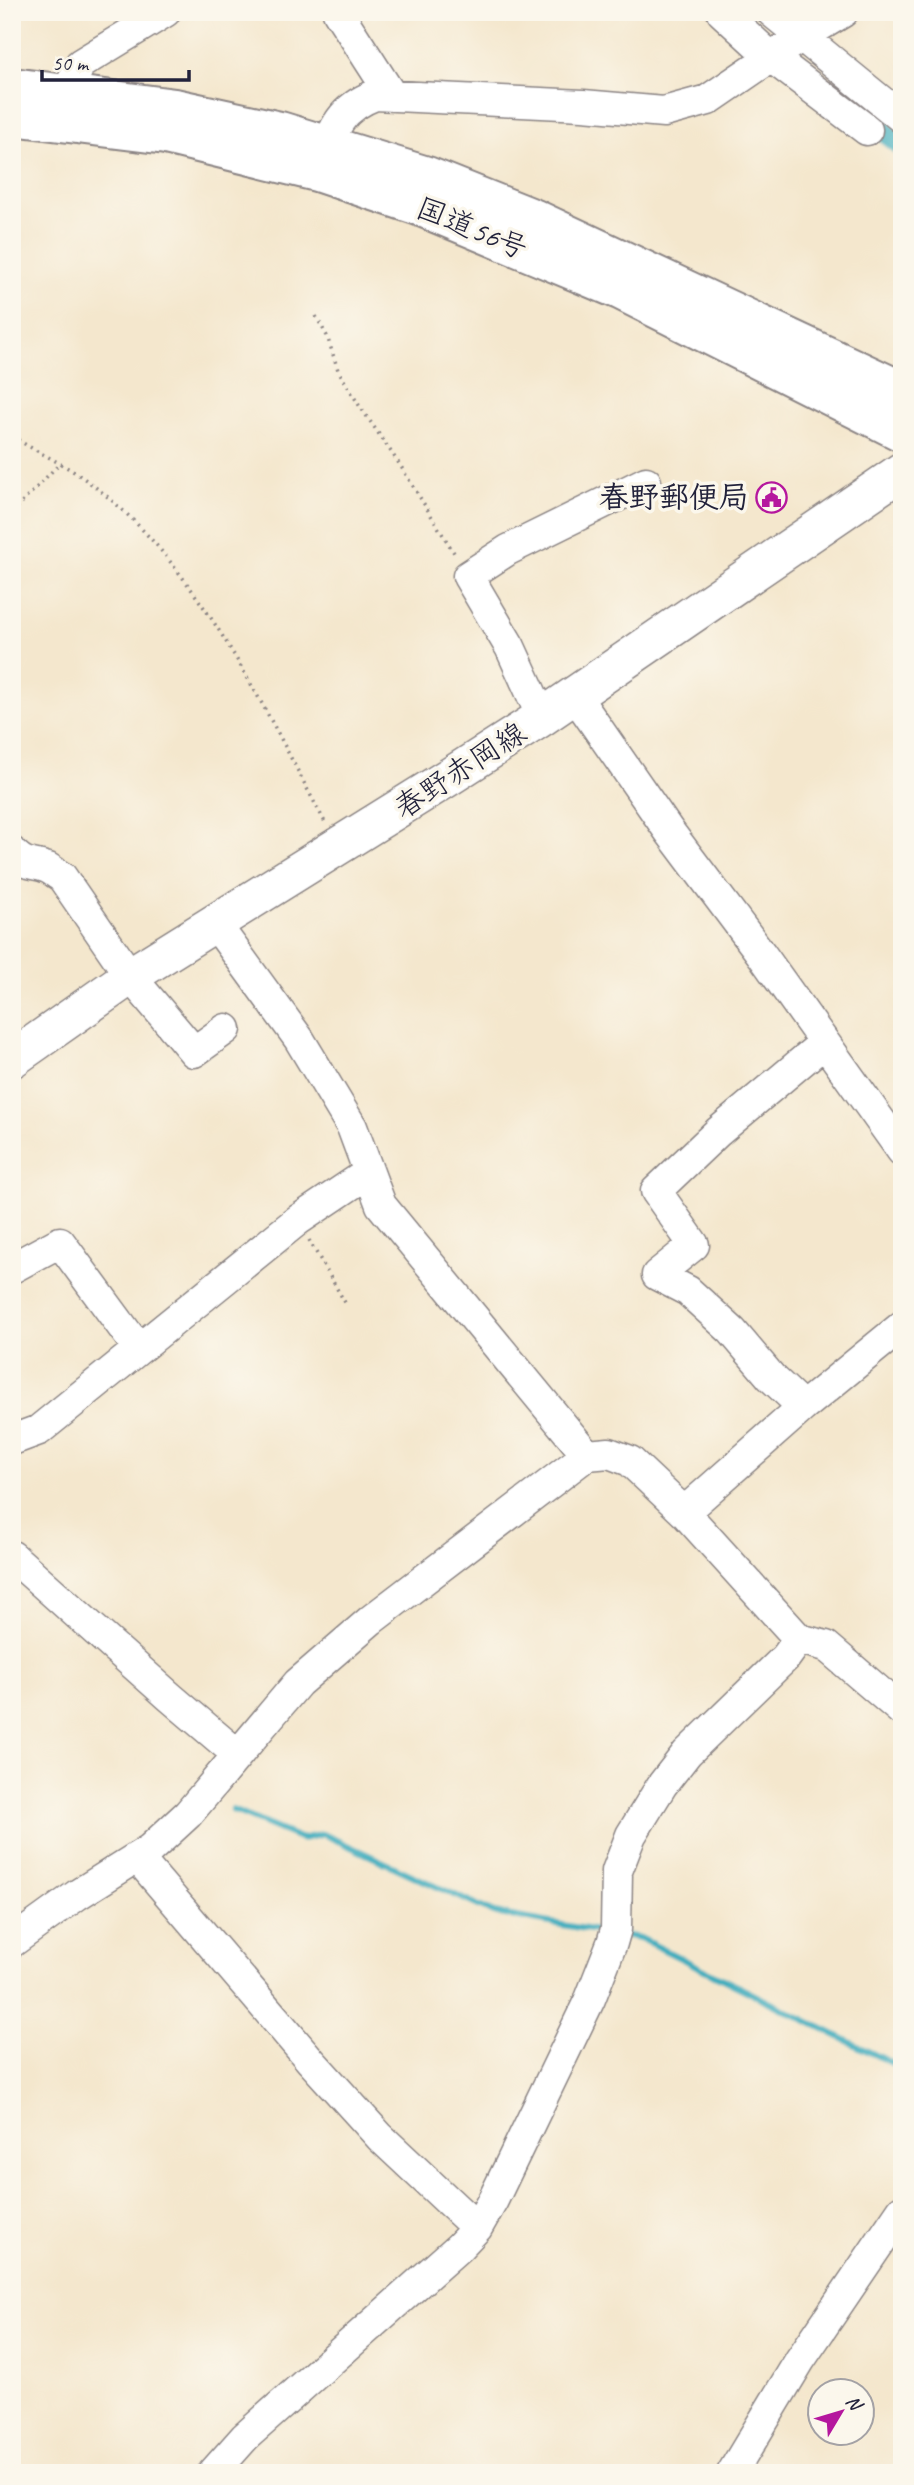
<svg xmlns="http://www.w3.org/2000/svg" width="914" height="2485" font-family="Caveat,'Klee One',sans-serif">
	<rect width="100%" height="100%" fill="#fbf7ec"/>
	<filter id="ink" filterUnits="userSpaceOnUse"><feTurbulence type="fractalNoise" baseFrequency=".0143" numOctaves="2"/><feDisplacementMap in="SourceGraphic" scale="14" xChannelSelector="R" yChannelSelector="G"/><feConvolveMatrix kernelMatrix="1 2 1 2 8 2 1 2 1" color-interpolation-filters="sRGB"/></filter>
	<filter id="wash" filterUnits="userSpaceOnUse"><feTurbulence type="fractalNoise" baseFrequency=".00686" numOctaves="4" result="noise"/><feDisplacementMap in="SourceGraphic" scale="28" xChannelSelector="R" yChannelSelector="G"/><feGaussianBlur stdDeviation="1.57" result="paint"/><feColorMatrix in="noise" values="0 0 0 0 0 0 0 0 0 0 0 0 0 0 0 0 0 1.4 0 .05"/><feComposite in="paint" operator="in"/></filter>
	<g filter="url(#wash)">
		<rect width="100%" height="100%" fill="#f4e7cd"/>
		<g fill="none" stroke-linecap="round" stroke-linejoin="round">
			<path stroke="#40adbe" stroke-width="6" d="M 232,1810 L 302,1839 L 323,1834 L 494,1913 L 608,1933
				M 622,1935 L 640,1938 L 902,2068"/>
			<path stroke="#40adbe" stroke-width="21" d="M 861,113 L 902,146"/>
		</g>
	</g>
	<g filter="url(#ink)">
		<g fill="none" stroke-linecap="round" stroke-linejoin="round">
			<defs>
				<path id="minor" d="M 338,12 L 392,96
					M 722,12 L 771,57 L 867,130
					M 772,12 L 902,118
					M 67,94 L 80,64 L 165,12
					M 320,166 C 333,131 338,109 375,95 L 583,105 L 664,112 L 708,100 L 793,42 L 843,12
					M 574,694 L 669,831 L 762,955 L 902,1151
					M 542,717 L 510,647 L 468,576 L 508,550 L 646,482
					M 12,852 C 28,868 30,861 48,868 C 52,870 58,875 62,877 L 130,976 L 194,1052 L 226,1029
					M 214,922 L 299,1039 L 352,1127 L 381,1205 L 587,1455
					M 12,1268 L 60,1242 L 138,1348
					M 803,1407 L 771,1377 L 732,1331 L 688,1291 L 657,1275 L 694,1245 L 656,1191 L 718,1132 L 824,1043
					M 12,1440 L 39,1430 L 298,1220 L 368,1173
					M 684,1512 L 803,1407 L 902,1326
					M 12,1556 L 170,1697 L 237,1754
					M 137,1857 L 311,2061 L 380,2137 L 477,2228
					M 12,1942 L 77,1895 L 150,1849 L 188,1814 L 298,1683 L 371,1620 L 587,1455 L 609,1453 L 630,1461 L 684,1512 L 799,1639 L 826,1646 L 902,1711
					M 213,2473 L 245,2437 L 459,2247 L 477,2228 L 493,2200 L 590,1999 L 612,1943 L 616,1929 L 617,1871 L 631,1835 L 662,1785 L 687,1753 L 786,1657 L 799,1639
					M 732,2473 L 800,2360 L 902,2210"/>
				<path id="major" d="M 12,1059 L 130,976 L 449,777 L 541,718 L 902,471"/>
				<path id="highway" d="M 12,87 L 175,108 L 280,131 L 427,176 L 535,219 L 902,391
					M 12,116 L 166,135 L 317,172 L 419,206 L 620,290 L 902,432"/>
			</defs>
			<use href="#minor" stroke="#8b8484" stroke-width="33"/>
			<use href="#major" stroke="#8b8484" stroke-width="40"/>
			<use href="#highway" stroke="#8b8484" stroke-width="42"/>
			<path stroke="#8b8484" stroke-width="3.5" stroke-dasharray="2 5" stroke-linecap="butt" d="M 316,316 L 327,336 L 338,370 L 359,405 L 400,465 L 456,556
				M 12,436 C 36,452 63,463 86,480 C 197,560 262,706 326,824
				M 12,513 L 59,464
				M 309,1240 L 347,1306"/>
			<use href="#minor" stroke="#fff" stroke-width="30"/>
			<use href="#major" stroke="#fff" stroke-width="37"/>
			<use href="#highway" stroke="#fff" stroke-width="38"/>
		</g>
	</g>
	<defs>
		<symbol id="civic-ring" viewBox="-11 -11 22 22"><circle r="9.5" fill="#fbf7ec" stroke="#b5179e" stroke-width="1.5"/><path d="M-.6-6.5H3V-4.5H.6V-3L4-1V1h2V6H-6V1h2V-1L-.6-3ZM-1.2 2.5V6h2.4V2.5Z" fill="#b5179e"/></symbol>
	</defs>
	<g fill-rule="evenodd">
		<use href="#civic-ring" x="754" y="480" width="35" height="35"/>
	</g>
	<g text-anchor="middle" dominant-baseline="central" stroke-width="7" stroke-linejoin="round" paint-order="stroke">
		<g font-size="30" fill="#22223b" stroke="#fbf7ec">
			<text transform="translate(472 228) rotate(22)">国道56号</text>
			<text transform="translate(460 770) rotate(-33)">春野赤岡線</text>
		</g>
		<g font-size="30" font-weight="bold" fill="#22223b" stroke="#fbf7ec" text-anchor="end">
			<text x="749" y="497">春野郵便局</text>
		</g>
	</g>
	<rect width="914" height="2485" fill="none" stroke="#fbf7ec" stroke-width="42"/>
	<g transform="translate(841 2412) rotate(52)"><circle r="33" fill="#fbf7ec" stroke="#a4a2a5" stroke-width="2"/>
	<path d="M0-5L12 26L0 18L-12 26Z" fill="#b5179e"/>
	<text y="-10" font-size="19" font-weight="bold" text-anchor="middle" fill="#22223b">N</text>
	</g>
	<path d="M42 70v10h147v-10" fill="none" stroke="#22223b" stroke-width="3.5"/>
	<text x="52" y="70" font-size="21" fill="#22223b" stroke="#fbf7ec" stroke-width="5" paint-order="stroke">50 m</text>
</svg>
